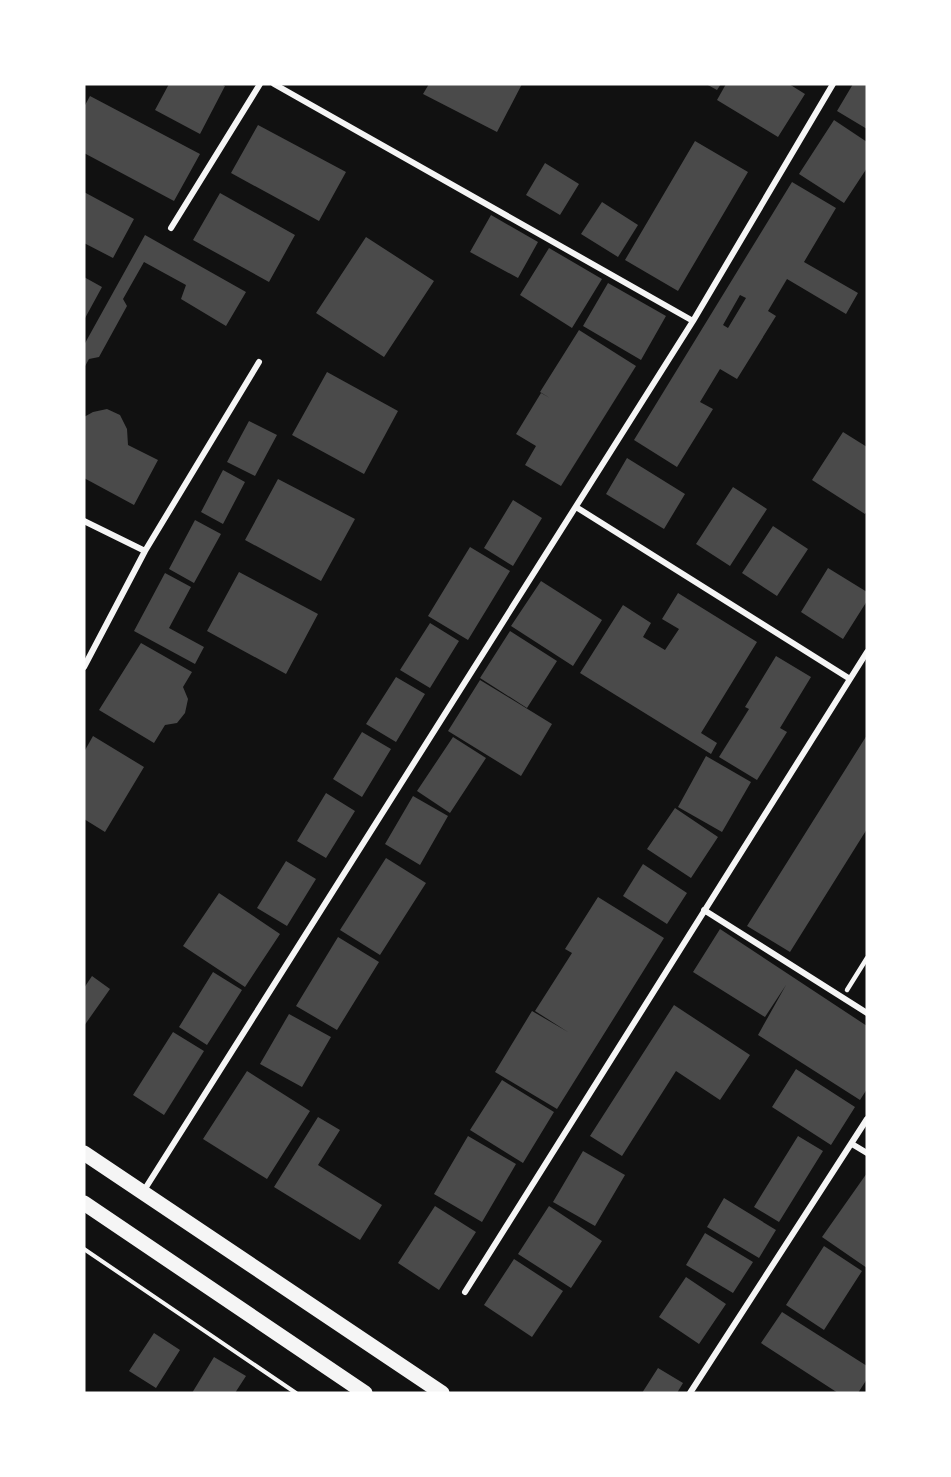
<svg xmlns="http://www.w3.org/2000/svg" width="951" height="1477" font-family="'Libre Baskerville',serif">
	<rect width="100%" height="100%" fill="#111"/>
	<path fill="#4a4a4a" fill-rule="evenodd" d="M 169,84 L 221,84 L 225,86 L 200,134 L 155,110 Z
		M 429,84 L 522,84 L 497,132 L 423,94 Z
		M 706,84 L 721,84 L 717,90 Z
		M 726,84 L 789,84 L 805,94 L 778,137 L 717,100 Z
		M 853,84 L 867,84 L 867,129 L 837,111 Z
		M 90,96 L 200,154 L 174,201 L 84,153 L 84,107 Z
		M 834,120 L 867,142 L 867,168 L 844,203 L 799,174 Z
		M 258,125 L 346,172 L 319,221 L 231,173 Z
		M 695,141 L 748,172 L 678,291 L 625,260 Z
		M 545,163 L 579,184 L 560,215 L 526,195 Z
		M 792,182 L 836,208 L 804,262 L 858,293 L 846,314 L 787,279 L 768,311 L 776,316 L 737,379 L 720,369 L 700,402 L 713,409 L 677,467 L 634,440 ZM 740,295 L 746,298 L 728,328 L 723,325 Z
		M 84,192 L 134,219 L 113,258 L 84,243 Z
		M 220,193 L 295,235 L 269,282 L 193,240 Z
		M 602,202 L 638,225 L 618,257 L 581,234 Z
		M 491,215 L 538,242 L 518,278 L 470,252 Z
		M 145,235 L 246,292 L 226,326 L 181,299 L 186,285 L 144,262 L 123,299 L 127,306 L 99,357 L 89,359 L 84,368 L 84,345 Z
		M 366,237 L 434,281 L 384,357 L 316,313 Z
		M 549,248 L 602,279 L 572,328 L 520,295 Z
		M 84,277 L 102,287 L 84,320 Z
		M 608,283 L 666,316 L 641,360 L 583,326 Z
		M 579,330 L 636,366 L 561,486 L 525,465 L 536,446 L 516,434 L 541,393 L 550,398 L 540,392 Z
		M 327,372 L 398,411 L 364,474 L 292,435 Z
		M 107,409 L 120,415 L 127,429 L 128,445 L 158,460 L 134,505 L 84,478 L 84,417 L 93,412 Z
		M 249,421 L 277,435 L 255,476 L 227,462 Z
		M 843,432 L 867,447 L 867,511 L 865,514 L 812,480 Z
		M 627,458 L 685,494 L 664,529 L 606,494 Z
		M 223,470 L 245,482 L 223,524 L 201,512 Z
		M 278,479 L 355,519 L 321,581 L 245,540 Z
		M 733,487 L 767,509 L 730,566 L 696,544 Z
		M 513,500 L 542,518 L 513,566 L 484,548 Z
		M 195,520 L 221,534 L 194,583 L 169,569 Z
		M 773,526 L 808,549 L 777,596 L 742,573 Z
		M 470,547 L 510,571 L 468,640 L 428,616 Z
		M 828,568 L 867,592 L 867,601 L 843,639 L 801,612 Z
		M 239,572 L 318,614 L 286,674 L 207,631 Z
		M 165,573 L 191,587 L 169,628 L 204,647 L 195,664 L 134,631 Z
		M 541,581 L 602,620 L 573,666 L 511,626 Z
		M 678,593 L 757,642 L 701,733 L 717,743 L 711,754 L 580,673 L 623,605 L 651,623 L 643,637 L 665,650 L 679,629 L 662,619 Z
		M 430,623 L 459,641 L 430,688 L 400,670 Z
		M 510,631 L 557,661 L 527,708 L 480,678 Z
		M 141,643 L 192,672 L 183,687 L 188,699 L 185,713 L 177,723 L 165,725 L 154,743 L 99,710 Z
		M 776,656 L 811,677 L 780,728 L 787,732 L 757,780 L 719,757 L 749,709 L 745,707 Z
		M 396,677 L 425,694 L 396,742 L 366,724 Z
		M 480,680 L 552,724 L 521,776 L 448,731 Z
		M 362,732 L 391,749 L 362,797 L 333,779 Z
		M 867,735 L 867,829 L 790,952 L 747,926 Z
		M 93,736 L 144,767 L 105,832 L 84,819 L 84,752 Z
		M 453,737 L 486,758 L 450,813 L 417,791 Z
		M 706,756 L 751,782 L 722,832 L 678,807 Z
		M 326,793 L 355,811 L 326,858 L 297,841 Z
		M 413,796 L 448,816 L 420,865 L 385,844 Z
		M 675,808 L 718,837 L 691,878 L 647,849 Z
		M 386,858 L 426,883 L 380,955 L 340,930 Z
		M 286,861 L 316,879 L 287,926 L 257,908 Z
		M 643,864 L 687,893 L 667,924 L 623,896 Z
		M 219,893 L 280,934 L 245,987 L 183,946 Z
		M 598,897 L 664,938 L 557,1109 L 495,1072 L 532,1011 L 568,1032 L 535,1011 L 572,953 L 565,949 Z
		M 720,929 L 867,1026 L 867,1089 L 860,1100 L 758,1035 L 786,985 L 765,1017 L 693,972 Z
		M 338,937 L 379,962 L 337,1030 L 296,1006 Z
		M 213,972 L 242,990 L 207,1045 L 179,1027 Z
		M 92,976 L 110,989 L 84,1026 L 84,988 Z
		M 674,1005 L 750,1055 L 720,1100 L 676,1071 L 622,1156 L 590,1136 Z
		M 289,1014 L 331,1037 L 302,1087 L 260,1064 Z
		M 173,1032 L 204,1051 L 164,1115 L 133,1095 Z
		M 796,1069 L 855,1107 L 831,1145 L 772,1107 Z
		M 247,1071 L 310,1111 L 267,1179 L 203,1139 Z
		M 502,1080 L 554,1112 L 523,1163 L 470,1130 Z
		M 318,1117 L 340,1130 L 318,1165 L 382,1205 L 360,1240 L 274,1187 Z
		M 468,1136 L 516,1164 L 482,1222 L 434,1194 Z
		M 798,1136 L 823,1151 L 779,1222 L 754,1207 Z
		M 583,1151 L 625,1175 L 595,1226 L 553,1202 Z
		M 867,1173 L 867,1268 L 822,1237 Z
		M 724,1198 L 776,1230 L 759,1258 L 707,1227 Z
		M 435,1206 L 476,1232 L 439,1290 L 398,1263 Z
		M 549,1206 L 602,1241 L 571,1288 L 518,1254 Z
		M 705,1233 L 753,1262 L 733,1293 L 686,1265 Z
		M 824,1246 L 862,1271 L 824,1330 L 786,1305 Z
		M 514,1259 L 563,1291 L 532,1337 L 484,1305 Z
		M 686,1277 L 726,1304 L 699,1344 L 659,1317 Z
		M 782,1312 L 867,1366 L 867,1379 L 858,1393 L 838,1393 L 761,1343 Z
		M 154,1333 L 180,1350 L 156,1388 L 129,1371 Z
		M 214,1357 L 246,1376 L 235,1393 L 192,1393 Z
		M 658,1368 L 683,1383 L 677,1393 L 642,1393 Z"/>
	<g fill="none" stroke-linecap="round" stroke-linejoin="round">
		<path stroke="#f5f5f5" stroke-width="4" d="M 84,1249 L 296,1393"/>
		<path stroke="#f5f5f5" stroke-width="4.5" d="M 847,990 L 867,958"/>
		<path stroke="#f5f5f5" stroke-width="6" d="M 274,84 L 693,321
			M 171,228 L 260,84
			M 576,507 L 850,679
			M 84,521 L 145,551
			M 84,667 L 145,551 L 259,362
			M 704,910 L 867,1013
			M 852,1144 L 867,1153
			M 143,1192 L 693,321 L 833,84
			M 465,1292 L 867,652
			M 690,1393 L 867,1119"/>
		<path stroke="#f5f5f5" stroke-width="15" d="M 84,1153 L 442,1393
			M 84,1203 L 365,1393"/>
	</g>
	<rect width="951" height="1477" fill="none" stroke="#ffffff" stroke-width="171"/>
</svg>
